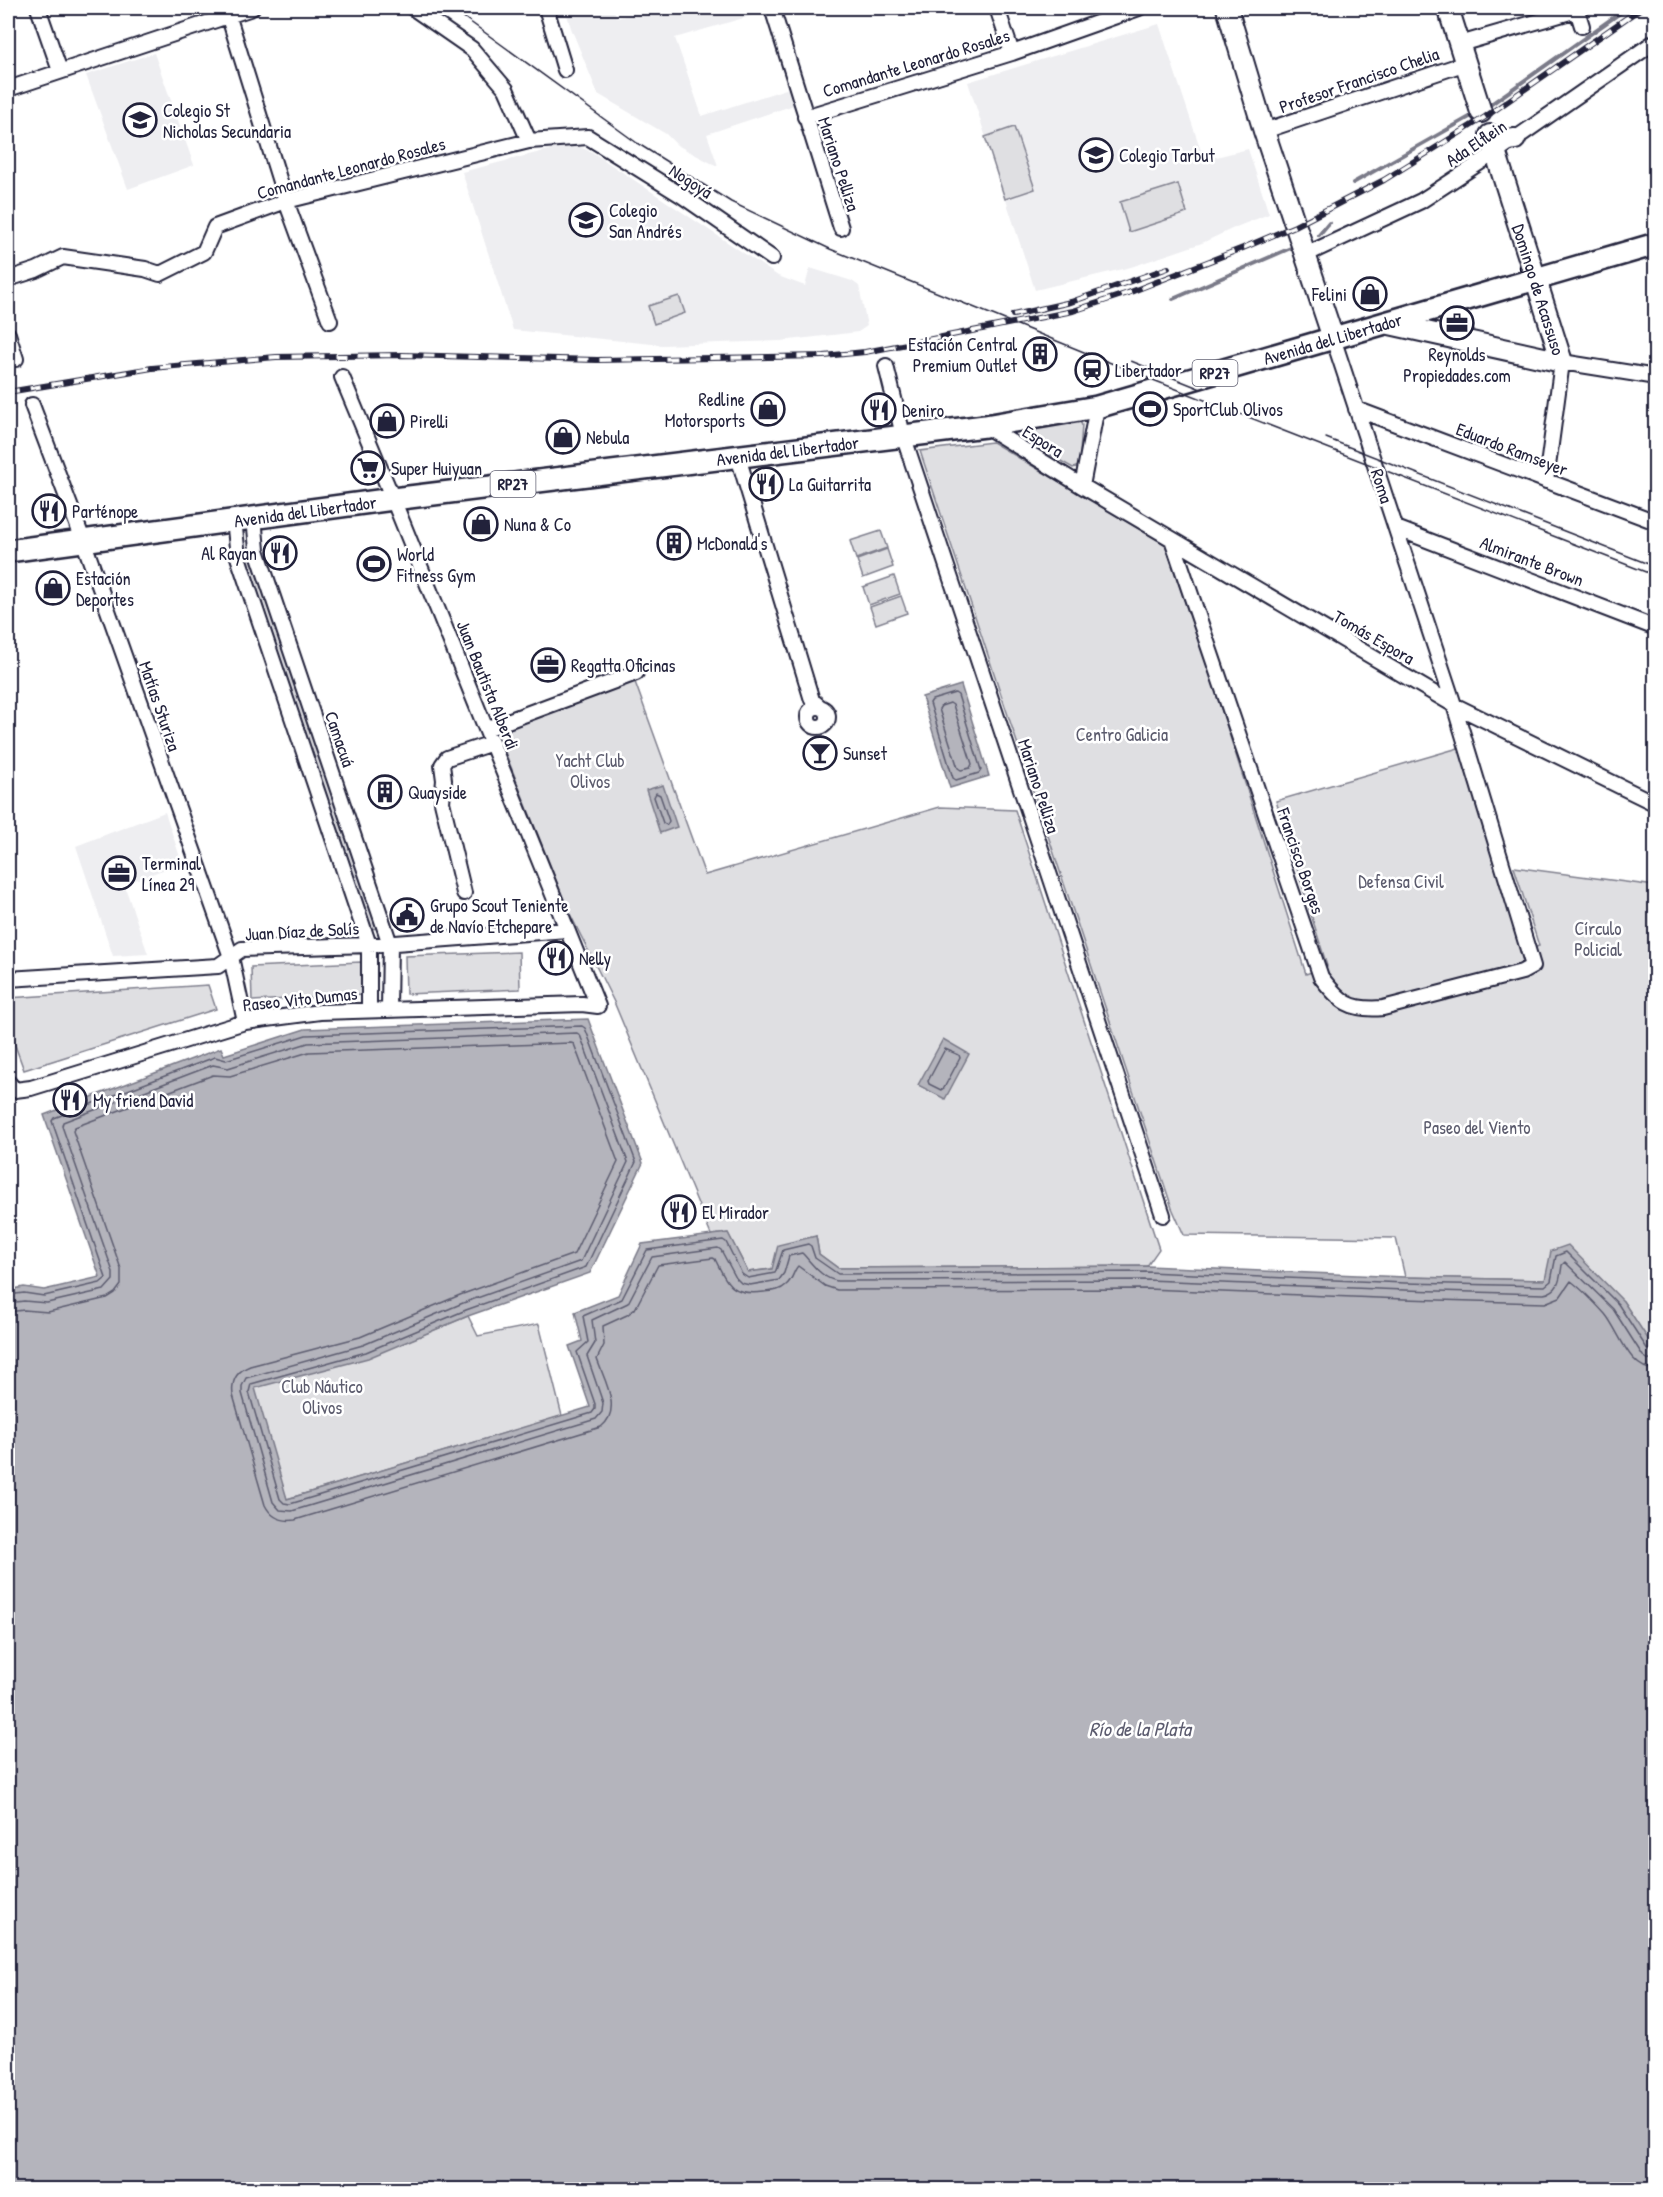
<svg xmlns="http://www.w3.org/2000/svg" width="1663" height="2197" font-family="'Patrick Hand',sans-serif">
	<rect width="100%" height="100%" fill="#fff"/>
	<filter id="ink" filterUnits="userSpaceOnUse"><feTurbulence type="fractalNoise" baseFrequency=".0167" numOctaves="2"/><feDisplacementMap in="SourceGraphic" scale="12" xChannelSelector="R" yChannelSelector="G"/><feConvolveMatrix kernelMatrix="1 2 1 2 8 2 1 2 1" color-interpolation-filters="sRGB"/></filter>
	<g filter="url(#ink)">
		<path fill="#eeeef1" d="M 565,8 L 613,8 L 617,18 L 655,8 L 762,8 L 764,12 L 675,38 L 702,116 L 789,88 L 794,105 L 707,134 L 718,166 L 711,163 L 677,145 L 666,134 L 598,94 L 571,28 Z
			M 1159,24 L 1204,160 L 1248,149 L 1269,214 L 1236,227 L 1202,243 L 1131,267 L 1035,290 L 968,82 Z
			M 154,53 L 194,165 L 128,189 L 86,75 Z
			M 564,146 L 577,146 L 592,152 L 778,276 L 805,286 L 810,268 L 852,281 L 859,286 L 867,326 L 858,332 L 781,341 L 662,345 L 513,330 L 462,172 Z
			M 165,812 L 182,863 L 124,884 L 148,954 L 113,956 L 76,846 Z"/>
		<path fill="#dfdfe2" stroke="#80808e" stroke-width="1.5" d="M 1014,127 L 1035,189 L 1005,199 L 985,137 Z
			M 1178,184 L 1187,213 L 1129,232 L 1120,202 Z
			M 679,296 L 685,313 L 654,324 L 648,306 Z
			M 1079,420 L 1082,425 L 1079,466 L 1073,468 L 1026,441 L 1023,434 L 1034,427 Z
			M 992,442 L 1165,544 L 1211,677 L 1306,974 L 1327,966 L 1276,801 L 1462,747 L 1530,949 L 1539,946 L 1514,867 L 1655,886 L 1655,1351 L 1623,1301 L 1546,1280 L 1405,1277 L 1396,1238 L 1184,1235 L 1172,1208 L 920,451 Z
			M 881,531 L 887,548 L 856,559 L 850,541 Z
			M 887,549 L 893,567 L 863,578 L 857,560 Z
			M 254,552 L 380,928 L 369,929 L 242,556 Z
			M 894,576 L 900,594 L 869,605 L 863,587 Z
			M 901,596 L 907,613 L 876,624 L 870,607 Z
			M 631,671 L 705,875 L 940,807 L 1015,810 L 1159,1249 L 1147,1266 L 838,1268 L 819,1254 L 816,1236 L 772,1269 L 748,1272 L 728,1233 L 711,1235 L 614,1002 L 568,910 L 493,722 Z
			M 519,952 L 520,989 L 406,994 L 405,956 Z
			M 361,962 L 363,995 L 252,1001 L 251,967 Z
			M 208,985 L 216,1009 L 24,1070 L 8,1026 L 8,998 Z
			M 183,1234 L 395,1346 L 468,1316 L 478,1336 L 539,1324 L 562,1416 L 287,1499 Z"/>
		<path fill="#b4b4bc" stroke="#7a7a88" stroke-width="1.5" d="M 961,685 L 989,776 L 950,788 L 922,697 Z
			M 663,785 L 677,827 L 660,833 L 646,790 Z
			M 588,1019 L 643,1163 L 590,1273 L 468,1316 L 368,1358 L 255,1388 L 287,1499 L 590,1407 L 569,1346 L 582,1341 L 575,1312 L 618,1295 L 642,1244 L 728,1233 L 748,1272 L 772,1269 L 778,1245 L 816,1236 L 819,1254 L 838,1268 L 1147,1266 L 1405,1277 L 1545,1280 L 1551,1251 L 1568,1245 L 1623,1301 L 1656,1351 L 1655,2189 L 8,2189 L 8,1290 L 24,1287 L 44,1290 L 100,1277 L 44,1115 L 221,1048 L 224,1055 L 305,1029 Z
			M 943,1039 L 969,1054 L 945,1099 L 918,1085 Z"/>
		<g fill="none" stroke-linecap="round" stroke-linejoin="round">
			<path stroke="#5c5c6f" stroke-width="1.5" d="M 955,693 L 958,695 L 981,770 L 979,773 L 956,780 L 953,778 L 930,703 L 932,700 Z
				M 950,703 L 953,705 L 972,764 L 970,768 L 961,770 L 958,768 L 939,709 L 941,706 Z
				M 656,793 L 660,795 L 669,821 L 667,825 L 663,823 L 654,797 Z
				M 945,1049 L 959,1055 L 960,1058 L 944,1088 L 941,1090 L 929,1084 L 928,1081 Z
				M 8,1295 L 24,1293 L 44,1296 L 100,1283 L 106,1278 L 52,1121 L 54,1118 L 215,1057 L 226,1060 L 306,1035 L 582,1026 L 585,1028 L 636,1162 L 586,1267 L 466,1310 L 366,1352 L 251,1384 L 249,1392 L 280,1499 L 284,1503 L 290,1504 L 592,1413 L 595,1409 L 595,1404 L 577,1352 L 588,1342 L 583,1316 L 622,1299 L 647,1250 L 723,1240 L 726,1242 L 742,1274 L 748,1278 L 775,1273 L 783,1250 L 808,1244 L 811,1246 L 815,1258 L 838,1274 L 1147,1272 L 1405,1283 L 1545,1286 L 1551,1281 L 1556,1256 L 1566,1252 L 1618,1304 L 1648,1350 L 1656,1353
				M 8,1303 L 24,1301 L 47,1303 L 104,1290 L 113,1280 L 113,1272 L 62,1126 L 63,1122 L 213,1065 L 228,1068 L 308,1043 L 577,1033 L 580,1035 L 628,1162 L 581,1261 L 463,1303 L 363,1345 L 246,1378 L 242,1386 L 242,1393 L 273,1502 L 280,1510 L 292,1511 L 596,1419 L 602,1412 L 603,1403 L 587,1356 L 595,1343 L 592,1320 L 628,1303 L 652,1257 L 718,1248 L 721,1250 L 736,1278 L 741,1283 L 750,1285 L 779,1280 L 784,1273 L 789,1256 L 802,1253 C 812,1263 821,1278 837,1281 L 1147,1280 L 1404,1290 L 1544,1294 C 1560,1291 1560,1278 1562,1265 L 1565,1262 L 1613,1309 L 1643,1356 L 1649,1360 L 1656,1361
				M 8,1312 L 24,1310 L 48,1312 L 107,1298 L 115,1293 L 121,1285 L 121,1269 L 73,1131 L 75,1127 L 213,1075 L 230,1076 L 309,1052 L 571,1043 L 574,1044 L 618,1162 L 574,1254 L 460,1295 L 360,1337 L 250,1366 C 237,1371 231,1381 233,1395 L 265,1505 C 271,1517 281,1522 295,1520 L 601,1427 C 623,1410 604,1380 597,1359 L 604,1345 L 603,1326 L 627,1315 L 635,1309 L 658,1265 L 713,1258 L 715,1259 C 728,1286 733,1296 764,1292 C 772,1291 780,1291 786,1285 C 793,1280 793,1271 798,1266 L 825,1286 L 837,1290 L 1147,1289 L 1404,1299 L 1545,1303 L 1560,1297 L 1571,1281 C 1583,1290 1595,1303 1605,1314 C 1620,1332 1628,1369 1656,1370"/>
			<path stroke="#7a7a88" stroke-width="4" d="M 1487,107 L 1627,8
				M 1353,183 L 1475,114
				M 1319,235 L 1329,223
				M 1173,299 L 1293,247"/>
			<defs>
				<path id="street" d="M 38,8 L 60,71
					M 226,8 L 286,201 L 330,321
					M 413,8 L 472,49 L 506,89 L 529,141
					M 546,8 L 565,70
					M 772,8 L 841,228
					M 997,8 L 1012,53
					M 1460,44 L 1577,10 L 1582,26
					M 8,89 L 252,8
					M 805,117 L 1012,53 L 1139,8
					M 1264,131 L 1466,63
					M 1305,255 L 1421,201 L 1496,152 L 1656,41
					M 8,279 L 36,270 L 63,257 L 145,269 L 160,274 L 204,252 L 215,227 L 286,201 L 529,141 L 588,137 L 681,195 L 772,258
					M 8,334 L 16,359
					M 886,366 L 903,435 L 1163,1215
					M 32,405 L 83,540 L 231,957 L 245,1022
					M 1356,409 L 1656,522
					M 985,426 L 1082,486 L 1454,705 L 1656,804
					M 738,457 L 812,700 L 819,706
					M 1546,481 L 1562,362 L 1656,377
					M 1082,486 L 1097,407
					M 254,517 L 257,550 L 390,944 L 389,1009
					M 234,519 L 238,557 L 369,945 L 369,1010
					M 1396,528 L 1656,628
					M 1172,539 L 1321,977 C 1340,1002 1350,1011 1383,1008 L 1522,972 L 1533,966 L 1454,705 L 1333,338
					M808 717a10 10 0 1 1 20 0a10 10 0 1 1-20 0Z
					M 486,729 L 636,673
					M 464,893 L 442,802 L 444,780 L 442,765 L 447,758 L 492,743
					M 8,979 L 218,966 L 242,949 L 369,945 L 567,930
					M 8,1082 L 15,1090 L 31,1088 L 245,1022 L 320,1012 L 582,1004 L 598,1006 L 393,499 L 342,377"/>
				<g id="secondary">
					<path d="M 1227,8 L 1264,131 L 1333,338"/>
					<path d="M 1448,8 L 1481,112"/>
					<path id="s1" d="M 1490,135 L 1562,362"/>
					<path d="M 1491,137 L 1501,141 L 1515,139"/>
					<path d="M 1385,323 L 1562,362"/>
				</g>
				<g id="primary">
					<path id="s2" d="M 8,551 L 393,499 L 985,426 L 1097,407 L 1656,244"/>
				</g>
			</defs>
			<use href="#street" stroke="#22223b" stroke-width="18"/>
			<use href="#secondary" stroke="#22223b" stroke-width="24"/>
			<use href="#primary" stroke="#22223b" stroke-width="26"/>
			<use href="#street" stroke="#fff" stroke-width="14"/>
			<use href="#secondary" stroke="#fff" stroke-width="20"/>
			<use href="#primary" stroke="#fff" stroke-width="21"/>
			<path stroke="#22223b" stroke-width="1.5" d="M 451,8 L 637,143 L 731,202 L 830,249 L 1148,378 L 1656,576
				M 1131,361 L 1201,389
				M 1326,438 L 1656,567"/>
			<defs>
				<path id="rail" d="M 1013,315 L 1071,302 L 1168,268
					M 8,392 L 152,368 L 276,357 L 402,355 L 597,360 L 824,356 L 865,352 L 912,343 L 1073,311 L 1128,293 L 1243,248 L 1295,226 L 1384,180 L 1485,117 L 1641,8"/>
			</defs>
			<use href="#rail" stroke="#22223b" stroke-width="6"/>
			<use href="#rail" stroke="#fff" stroke-width="4" stroke-dasharray="11" stroke-linecap="butt"/>
		</g>
	</g>
	<defs>
		<symbol id="school-ring" viewBox="-11 -11 22 22"><circle r="9.5" fill="#fff" stroke="#22223b" stroke-width="1.5"/><path d="M0-5L7-2L0 1L-7-2ZM-4 1L0 2.5L4 1V4Q0 6-4 4Z" fill="#22223b"/></symbol>
		<symbol id="shop-ring" viewBox="-11 -11 22 22"><circle r="9.5" fill="#fff" stroke="#22223b" stroke-width="1.5"/><path d="M-5-2.5h2.3a2.7 3.5 0 0 1 5.4 0H5L5.5 6h-11ZM-1.5-2.5h3a1.5 2.3 0 0 0-3 0Z" fill="#22223b"/></symbol>
		<symbol id="office-ring" viewBox="-11 -11 22 22"><circle r="9.5" fill="#fff" stroke="#22223b" stroke-width="1.5"/><path d="M-6-3h4V-5.5h4V-3h4V5H-6ZM-1-4.5V-3h2v-1.5ZM-6 0V1H6V0Z" fill="#22223b"/></symbol>
		<symbol id="building-ring" viewBox="-11 -11 22 22"><circle r="9.5" fill="#fff" stroke="#22223b" stroke-width="1.5"/><path d="M-4-6H4V6H1V3H-1V6H-4ZM-2.5-4.3h1.7v1.8h-1.7ZM.8-4.3h1.7v1.8H.8ZM-2.5-1h1.7V.8h-1.7ZM.8-1h1.7V.8H.8Z" fill="#22223b"/></symbol>
		<symbol id="station-ring" viewBox="-11 -11 22 22"><circle r="9.5" fill="#fff" stroke="#22223b" stroke-width="1.5"/><path d="M-3-6H3Q5-6 5-4V2Q5 4 3 4L4.5 6H3L1.5 4h-3L-3 6H-4.5L-3 4Q-5 4-5 2V-4Q-5-6-3-6ZM-3.5-4v3h7v-3ZM-3.5 1v1.5H-2V1ZM2 1v1.5H3.5V1Z" fill="#22223b"/></symbol>
		<symbol id="stadium-ring" viewBox="-11 -11 22 22"><circle r="9.5" fill="#fff" stroke="#22223b" stroke-width="1.5"/><path d="M0-5a6.5 5 0 1 0 0 10a6.5 5 0 1 0 0-10ZM-3.5-1.8h7v3.6h-7Z" fill="#22223b"/></symbol>
		<symbol id="restaurant-ring" viewBox="-11 -11 22 22"><circle r="9.5" fill="#fff" stroke="#22223b" stroke-width="1.5"/><path d="M-5-6h1v4h1v-4h1v4h1v-4h1v5L-1.5 .5V6h-2V.5L-5-1ZM5-6V6H3V1.5H1.5Q1.5-4 5-6Z" fill="#22223b"/></symbol>
		<symbol id="supermarket-ring" viewBox="-11 -11 22 22"><circle r="9.5" fill="#fff" stroke="#22223b" stroke-width="1.5"/><path d="M-6-5.5h2.5l.6 2H6L4.5 2H-2.5L-4.4-4H-6ZM-1.5 3.2a1.3 1.3 0 1 0 .1 0ZM3 3.2a1.3 1.3 0 1 0 .1 0Z" fill="#22223b"/></symbol>
		<symbol id="bar-ring" viewBox="-11 -11 22 22"><circle r="9.5" fill="#fff" stroke="#22223b" stroke-width="1.5"/><path d="M-6-5H6L.8 .8V4.5H3.5V6h-7V4.5H-.8V.8Z" fill="#22223b"/></symbol>
		<symbol id="civic-ring" viewBox="-11 -11 22 22"><circle r="9.5" fill="#fff" stroke="#22223b" stroke-width="1.5"/><path d="M-.6-6.5H3V-4.5H.6V-3L4-1V1h2V6H-6V1h2V-1L-.6-3ZM-1.2 2.5V6h2.4V2.5Z" fill="#22223b"/></symbol>
	</defs>
	<g fill-rule="evenodd">
		<use href="#school-ring" x="121" y="101" width="38" height="38"/>
		<use href="#school-ring" x="1077" y="136" width="38" height="38"/>
		<use href="#school-ring" x="567" y="201" width="38" height="38"/>
		<use href="#shop-ring" x="1351" y="275" width="38" height="38"/>
		<use href="#office-ring" x="1438" y="304" width="38" height="38"/>
		<use href="#building-ring" x="1021" y="335" width="38" height="38"/>
		<use href="#station-ring" x="1073" y="351" width="38" height="38"/>
		<use href="#shop-ring" x="749" y="390" width="38" height="38"/>
		<use href="#stadium-ring" x="1131" y="390" width="38" height="38"/>
		<use href="#restaurant-ring" x="860" y="391" width="38" height="38"/>
		<use href="#shop-ring" x="368" y="402" width="38" height="38"/>
		<use href="#shop-ring" x="544" y="418" width="38" height="38"/>
		<use href="#supermarket-ring" x="349" y="449" width="38" height="38"/>
		<use href="#restaurant-ring" x="747" y="465" width="38" height="38"/>
		<use href="#restaurant-ring" x="30" y="492" width="38" height="38"/>
		<use href="#shop-ring" x="462" y="505" width="38" height="38"/>
		<use href="#building-ring" x="655" y="524" width="38" height="38"/>
		<use href="#restaurant-ring" x="261" y="534" width="38" height="38"/>
		<use href="#stadium-ring" x="355" y="545" width="38" height="38"/>
		<use href="#shop-ring" x="34" y="569" width="38" height="38"/>
		<use href="#office-ring" x="529" y="646" width="38" height="38"/>
		<use href="#bar-ring" x="801" y="734" width="38" height="38"/>
		<use href="#building-ring" x="366" y="773" width="38" height="38"/>
		<use href="#office-ring" x="100" y="854" width="38" height="38"/>
		<use href="#civic-ring" x="388" y="896" width="38" height="38"/>
		<use href="#restaurant-ring" x="537" y="939" width="38" height="38"/>
		<use href="#restaurant-ring" x="51" y="1081" width="38" height="38"/>
		<use href="#restaurant-ring" x="660" y="1193" width="38" height="38"/>
	</g>
	<g text-anchor="middle" dominant-baseline="central" stroke-width="5" stroke-linejoin="round" paint-order="stroke">
		<g fill="#fff" stroke="#646476" stroke-width="1.5">
			<rect x="1192.5" y="360" width="45" height="26" rx="4.5"/>
			<rect x="490.5" y="471" width="45" height="26" rx="4.5"/>
		</g>
		<g font-size="16" font-weight="bold" fill="#22223b">
			<text x="1215" y="373">RP27</text>
			<text x="513" y="484">RP27</text>
		</g>
		<g font-size="18" fill="#22223b" stroke="#fff">
			<text transform="translate(916 63) rotate(-17)">Comandante Leonardo Rosales</text>
			<text transform="translate(1359 80) rotate(-19)">Profesor Francisco Chelia</text>
			<text transform="translate(1476 143) rotate(-34)">Ada Elflein</text>
			<text transform="translate(839 164) rotate(72)">Mariano Pelliza</text>
			<text transform="translate(351 168) rotate(-15)">Comandante Leonardo Rosales</text>
			<text transform="translate(691 181) rotate(33)">Nogoyá</text>
			<text stroke="none"><textPath href="#s1" startOffset="162">Domingo de Acassuso</textPath></text>
			<text stroke="none"><textPath href="#s2" startOffset="1344">Avenida del Libertador</textPath></text>
			<text transform="translate(1043 441) rotate(32)">Espora</text>
			<text transform="translate(1512 449) rotate(21)">Eduardo Ramseyer</text>
			<text stroke="none"><textPath href="#s2" startOffset="786">Avenida del Libertador</textPath></text>
			<text transform="translate(1382 486) rotate(72)">Roma</text>
			<text stroke="none"><textPath href="#s2" startOffset="300">Avenida del Libertador</textPath></text>
			<text transform="translate(1532 561) rotate(21)">Almirante Brown</text>
			<text transform="translate(1374 637) rotate(30)">Tomás Espora</text>
			<text transform="translate(488 685) rotate(68)">Juan Bautista Alberdi</text>
			<text transform="translate(160 706) rotate(71)">Matías Sturiza</text>
			<text transform="translate(340 739) rotate(71)">Camacuá</text>
			<text transform="translate(1039 786) rotate(72)">Mariano Pelliza</text>
			<text transform="translate(1301 861) rotate(71)">Francisco Borges</text>
			<text transform="translate(302 931) rotate(-3)">Juan Díaz de Solís</text>
			<text transform="translate(300 999) rotate(-6)">Paseo Vito Dumas</text>
		</g>
		<g font-size="18" fill="#22223b" stroke="#fff" text-anchor="start">
			<text x="163" y="110">Colegio St<tspan x="163" dy="21">Nicholas Secundaria</tspan></text>
			<text x="1119" y="155">Colegio Tarbut</text>
			<text x="609" y="210">Colegio<tspan x="609" dy="21">San Andrés</tspan></text>
			<text x="1347" y="294" text-anchor="end">Felini</text>
			<text x="1017" y="344" text-anchor="end">Estación Central<tspan x="1017" dy="21">Premium Outlet</tspan></text>
			<text x="1457" y="354" text-anchor="middle">Reynolds<tspan x="1457" dy="21">Propiedades.com</tspan></text>
			<text x="1115" y="370">Libertador</text>
			<text x="745" y="399" text-anchor="end">Redline<tspan x="745" dy="21">Motorsports</tspan></text>
			<text x="1173" y="409">SportClub Olivos</text>
			<text x="902" y="410">Deniro</text>
			<text x="410" y="421">Pirelli</text>
			<text x="586" y="437">Nebula</text>
			<text x="391" y="468">Super Huiyuan</text>
			<text x="789" y="484">La Guitarrita</text>
			<text x="72" y="511">Parténope</text>
			<text x="504" y="524">Nuna &amp; Co</text>
			<text x="697" y="543">McDonald's</text>
			<text x="257" y="553" text-anchor="end">Al Rayan</text>
			<text x="397" y="554">World<tspan x="397" dy="21">Fitness Gym</tspan></text>
			<text x="76" y="578">Estación<tspan x="76" dy="21">Deportes</tspan></text>
			<text x="571" y="665">Regatta Oficinas</text>
			<text x="843" y="753">Sunset</text>
			<text x="408" y="792">Quayside</text>
			<text x="142" y="863">Terminal<tspan x="142" dy="21">Línea 29</tspan></text>
			<text x="430" y="905">Grupo Scout Teniente<tspan x="430" dy="21">de Navío Etchepare</tspan></text>
			<text x="579" y="958">Nelly</text>
			<text x="93" y="1100">My friend David</text>
			<text x="702" y="1212">El Mirador</text>
		</g>
		<g font-size="18" fill="#5b5b6d" stroke="#fff">
			<text x="1122" y="734">Centro Galicia</text>
			<text x="590" y="760">Yacht Club<tspan x="590" dy="21">Olivos</tspan></text>
			<text x="1401" y="881">Defensa Civil</text>
			<text x="1598" y="928">Círculo<tspan x="1598" dy="21">Policial</tspan></text>
			<text x="1477" y="1127">Paseo del Viento</text>
			<text x="322" y="1386">Club Náutico<tspan x="322" dy="21">Olivos</tspan></text>
		</g>
		<g font-size="20" font-style="italic" fill="#5c5c6f" stroke="#fff">
			<text x="1140" y="1728">Río de la Plata</text>
		</g>
	</g>
	<rect width="1663" height="2197" fill="none" stroke="#fff" stroke-width="30"/>
	<rect x="15" y="15" width="1633" height="2167" fill="none" stroke="#22223b" stroke-width="2" filter="url(#ink)"/>
</svg>
